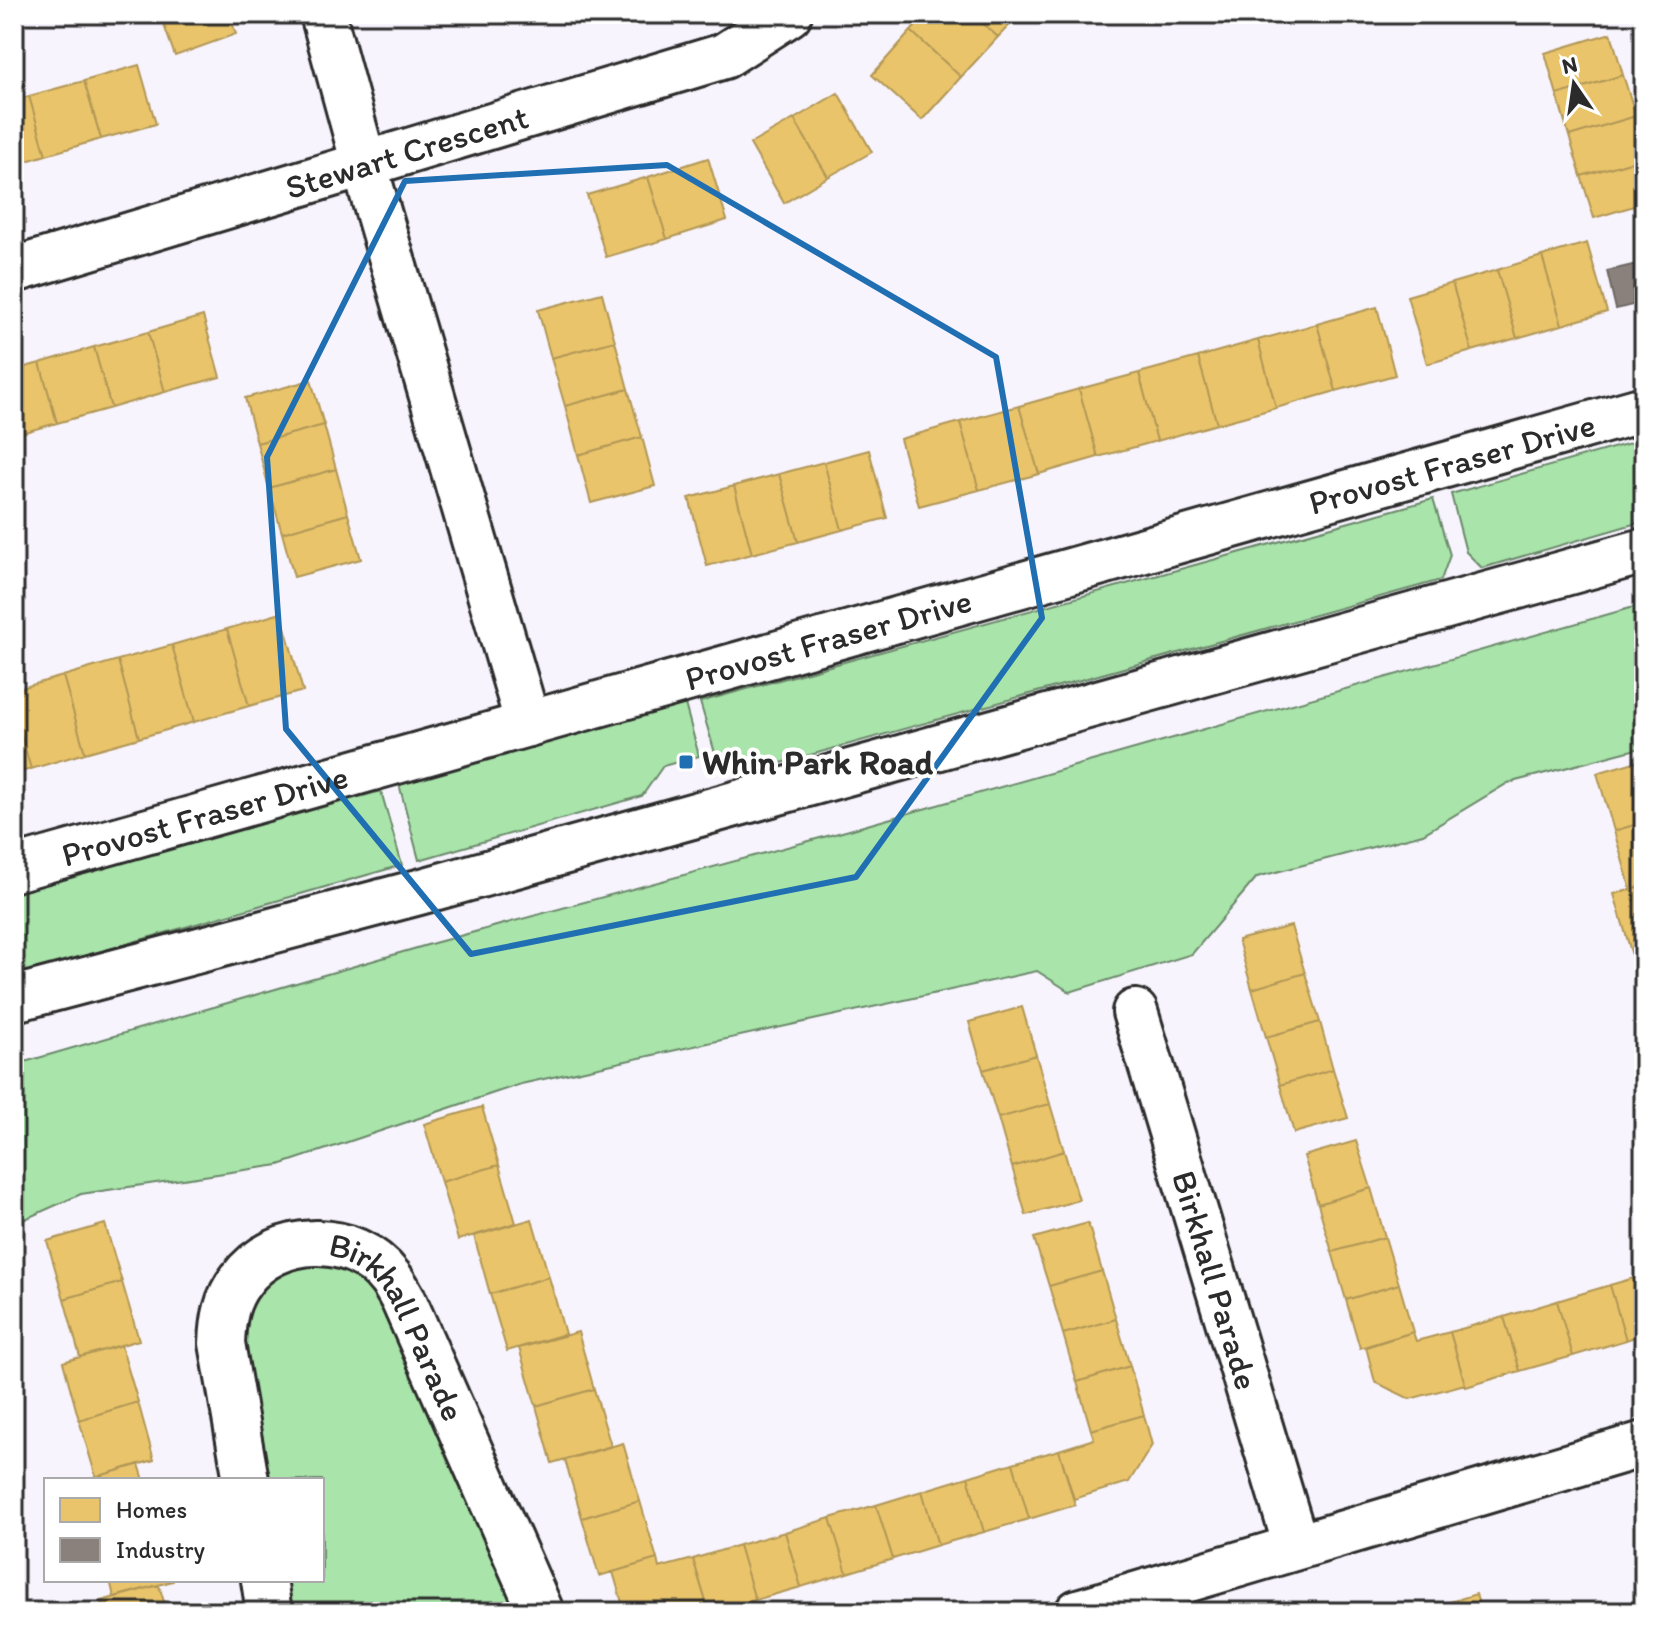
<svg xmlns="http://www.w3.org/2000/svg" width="1658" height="1626" font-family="Itim,sans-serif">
	<rect width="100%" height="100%" fill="#f8f4fe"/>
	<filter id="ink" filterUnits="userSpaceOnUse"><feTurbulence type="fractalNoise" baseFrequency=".0125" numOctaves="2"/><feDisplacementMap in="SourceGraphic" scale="16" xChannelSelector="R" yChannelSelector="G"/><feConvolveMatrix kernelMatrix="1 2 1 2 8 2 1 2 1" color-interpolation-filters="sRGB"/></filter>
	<g filter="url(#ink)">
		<path fill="#a9e4aa" stroke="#6a886a" stroke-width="2" d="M 1644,439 L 1644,521 L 1482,568 L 1466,552 L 1451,494 Z
			M 1433,499 L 1450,555 L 1441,580 L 756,770 L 715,753 L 700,702 Z
			M 1644,604 L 1644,747 L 1508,783 L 1423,834 L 1257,877 L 1192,954 L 1070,992 L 1037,971 L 521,1084 L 279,1165 L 81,1194 L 14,1224 L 14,1065 L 434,943 L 853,829 Z
			M 685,704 L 699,756 L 663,766 L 642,796 L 419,860 L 399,784 Z
			M 381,791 L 402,865 L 14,976 L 14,892 Z
			M 312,1262 C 354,1267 363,1274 387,1308 L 518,1612 L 288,1612 L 282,1580 L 322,1580 L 322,1480 L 264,1480 L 239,1339 L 245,1310 L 259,1285 L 283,1268 Z"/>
		<path fill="#e9c46a" stroke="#b09657" stroke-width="2" d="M 160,14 L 229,14 L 236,34 L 175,56 Z
			M 927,14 L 972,14 L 998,37 L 961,77 L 911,31 Z
			M 972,14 L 1020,14 L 998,37 Z
			M 911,31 L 961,77 L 922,120 L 872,75 Z
			M 1611,33 L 1623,75 L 1557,95 L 1545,53 Z
			M 139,65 L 156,124 L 101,139 L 84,81 Z
			M 1623,75 L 1636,116 L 1569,136 L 1557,95 Z
			M 84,81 L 101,139 L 46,155 L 29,96 Z
			M 838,93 L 872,152 L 828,177 L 794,119 Z
			M 29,96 L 46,155 L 14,165 L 14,101 Z
			M 1636,116 L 1644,143 L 1644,158 L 1581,176 L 1569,136 Z
			M 794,119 L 828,177 L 784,203 L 750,144 Z
			M 708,158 L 727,220 L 667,239 L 648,177 Z
			M 1644,158 L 1644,203 L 1594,218 L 1581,176 Z
			M 648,177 L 667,239 L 606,257 L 587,195 Z
			M 1587,243 L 1607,312 L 1562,325 L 1542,256 Z
			M 1542,256 L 1562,325 L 1517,338 L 1497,270 Z
			M 1497,270 L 1517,338 L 1472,351 L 1452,283 Z
			M 1452,283 L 1472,351 L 1427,364 L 1407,296 Z
			M 602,293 L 615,341 L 551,358 L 538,310 Z
			M 1377,307 L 1395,375 L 1336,391 L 1317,324 Z
			M 203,316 L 220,377 L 165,392 L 148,332 Z
			M 1317,324 L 1336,391 L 1276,408 L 1258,340 Z
			M 148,332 L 165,392 L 111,408 L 94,347 Z
			M 1258,340 L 1276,408 L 1217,424 L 1198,357 Z
			M 615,341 L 628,389 L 565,406 L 551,358 Z
			M 94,347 L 111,408 L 57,423 L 40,363 Z
			M 1198,357 L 1217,424 L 1157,441 L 1139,373 Z
			M 40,363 L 57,423 L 14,435 L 14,370 Z
			M 1139,373 L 1157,441 L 1098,457 L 1079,389 Z
			M 311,380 L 324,425 L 257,443 L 245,398 Z
			M 628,389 L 642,437 L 578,455 L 565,406 Z
			M 1079,389 L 1098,457 L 1039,474 L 1019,406 Z
			M 1019,406 L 1039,474 L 979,490 L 960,422 Z
			M 960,422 L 979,490 L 919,506 L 900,439 Z
			M 324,425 L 336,469 L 269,488 L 257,443 Z
			M 642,437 L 655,486 L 591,503 L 578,455 Z
			M 869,450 L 887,518 L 842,530 L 824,462 Z
			M 824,462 L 842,530 L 798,542 L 779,474 Z
			M 336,469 L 348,514 L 282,533 L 269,488 Z
			M 779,474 L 798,542 L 752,554 L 734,486 Z
			M 734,486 L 752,554 L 707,566 L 689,498 Z
			M 348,514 L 361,559 L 294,577 L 282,533 Z
			M 281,613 L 303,691 L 249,706 L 227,629 Z
			M 227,629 L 249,706 L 194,722 L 172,645 Z
			M 172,645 L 194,722 L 139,738 L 118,660 Z
			M 118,660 L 139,738 L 85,753 L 63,676 Z
			M 63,676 L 85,753 L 31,769 L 14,711 L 14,690 Z
			M 14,711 L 31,769 L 14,774 Z
			M 1644,759 L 1644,822 L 1614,831 L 1597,773 Z
			M 1644,822 L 1644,886 L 1631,890 L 1614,831 Z
			M 1644,886 L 1644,948 L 1631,952 L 1614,894 Z
			M 1291,926 L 1305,973 L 1252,989 L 1238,940 Z
			M 1644,948 L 1644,998 L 1631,952 Z
			M 1305,973 L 1320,1022 L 1266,1037 L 1252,989 Z
			M 1022,1007 L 1036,1055 L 983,1070 L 969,1022 Z
			M 1320,1022 L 1333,1069 L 1280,1085 L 1266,1037 Z
			M 1036,1055 L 1050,1104 L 998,1118 L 983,1070 Z
			M 1333,1069 L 1348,1118 L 1294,1133 L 1280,1085 Z
			M 1050,1104 L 1064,1151 L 1012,1167 L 998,1118 Z
			M 482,1107 L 499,1165 L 441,1182 L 424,1124 Z
			M 1356,1141 L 1371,1188 L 1318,1204 L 1304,1156 Z
			M 1064,1151 L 1079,1200 L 1026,1215 L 1012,1167 Z
			M 499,1165 L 516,1223 L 458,1240 L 441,1182 Z
			M 1371,1188 L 1385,1237 L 1332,1252 L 1318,1204 Z
			M 532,1219 L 549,1277 L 490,1294 L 474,1236 Z
			M 1088,1223 L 1102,1271 L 1049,1286 L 1034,1238 Z
			M 105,1224 L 122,1282 L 64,1299 L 47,1241 Z
			M 1385,1237 L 1399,1284 L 1346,1300 L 1332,1252 Z
			M 1102,1271 L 1116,1319 L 1063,1334 L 1049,1286 Z
			M 1644,1275 L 1644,1334 L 1626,1340 L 1610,1285 Z
			M 549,1277 L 565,1334 L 507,1351 L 490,1294 Z
			M 122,1282 L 139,1340 L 80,1357 L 64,1299 Z
			M 1399,1284 L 1413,1332 L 1360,1348 L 1346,1300 Z
			M 1610,1285 L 1626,1340 L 1573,1356 L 1557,1301 Z
			M 1557,1301 L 1573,1356 L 1520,1371 L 1504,1317 Z
			M 1504,1317 L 1520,1371 L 1466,1387 L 1450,1332 Z
			M 1116,1319 L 1130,1366 L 1077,1382 L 1063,1334 Z
			M 578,1332 L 594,1389 L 536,1406 L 519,1348 Z
			M 1413,1332 L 1416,1341 L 1450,1332 L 1465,1384 L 1410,1399 L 1375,1382 L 1366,1347 Z
			M 121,1345 L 138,1402 L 79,1420 L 63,1362 Z
			M 1130,1366 L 1144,1415 L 1091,1430 L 1077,1382 Z
			M 594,1389 L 611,1446 L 552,1463 L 536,1406 Z
			M 138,1402 L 154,1460 L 96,1477 L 79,1420 Z
			M 1144,1415 L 1152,1445 L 1129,1482 L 1074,1499 L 1059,1450 L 1094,1439 L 1091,1430 Z
			M 623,1443 L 640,1501 L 582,1518 L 565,1460 Z
			M 1059,1450 L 1075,1505 L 1029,1519 L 1013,1463 Z
			M 1013,1463 L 1029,1519 L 984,1532 L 968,1477 Z
			M 139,1464 L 144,1480 L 86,1480 L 96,1477 Z
			M 968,1477 L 984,1532 L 938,1545 L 922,1491 Z
			M 922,1491 L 938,1545 L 893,1559 L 876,1505 Z
			M 640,1501 L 657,1559 L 599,1576 L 582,1518 Z
			M 876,1505 L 893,1559 L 847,1573 L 830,1518 Z
			M 830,1518 L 847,1573 L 801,1587 L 785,1532 Z
			M 785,1532 L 801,1587 L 755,1600 L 739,1545 Z
			M 739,1545 L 755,1600 L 717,1612 L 709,1612 L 693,1559 Z
			M 657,1559 L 659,1568 L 693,1559 L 708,1608 L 693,1612 L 633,1612 L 623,1606 L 613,1572 Z
			M 110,1580 L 173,1580 L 173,1581 L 114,1597 Z
			M 159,1585 L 167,1612 L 104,1612 L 101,1601 Z
			M 1476,1594 L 1481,1612 L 1417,1612 Z"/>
		<path fill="#8a817c" stroke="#6e6764" stroke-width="2" d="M 1637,264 L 1644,302 L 1616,309 L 1607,271 Z"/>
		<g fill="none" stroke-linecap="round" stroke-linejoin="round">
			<defs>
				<g id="minor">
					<path d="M 323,14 L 364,164 L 528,724"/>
					<path id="s1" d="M 14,270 L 724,56 L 789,14"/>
					<path id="s2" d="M 14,869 L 1644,409"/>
					<path id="s3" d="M 1135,1012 L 1296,1546"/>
					<path id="s4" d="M 246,1480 L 222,1343 C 223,1320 226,1299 241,1280 C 276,1232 354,1230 390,1278 C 395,1284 399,1292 403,1299 L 541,1612"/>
					<path d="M 264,1580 L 269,1612"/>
					<path d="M 1078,1612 L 1644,1444"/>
				</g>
				<path id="tertiary" d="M 14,999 L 419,892 L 1644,551"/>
			</defs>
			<use href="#minor" stroke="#2b2b2b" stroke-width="50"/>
			<use href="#tertiary" stroke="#2b2b2b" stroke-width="50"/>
			<use href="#minor" stroke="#fff" stroke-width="44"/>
			<use href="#tertiary" stroke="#fff" stroke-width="44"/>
		</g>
	</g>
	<path fill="none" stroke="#1f6fb2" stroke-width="6" stroke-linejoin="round" d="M 667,165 L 996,357 L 1042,618 L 856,877 L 471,954 L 286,729 L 267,457 L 405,181 Z"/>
	<rect fill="#1f6fb2" stroke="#fff" stroke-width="3" x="678" y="754" width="16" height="16" rx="4"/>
	<g text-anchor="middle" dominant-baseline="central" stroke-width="8" stroke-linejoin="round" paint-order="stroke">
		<g font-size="34" fill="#2b2b2b" stroke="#fff">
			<text stroke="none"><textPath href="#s1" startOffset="410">Stewart Crescent</textPath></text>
			<text stroke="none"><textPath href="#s2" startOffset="1494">Provost Fraser Drive</textPath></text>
			<text stroke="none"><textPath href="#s2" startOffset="846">Provost Fraser Drive</textPath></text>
			<text stroke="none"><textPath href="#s2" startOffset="198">Provost Fraser Drive</textPath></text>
			<text stroke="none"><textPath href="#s3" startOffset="280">Birkhall Parade</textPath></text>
			<text stroke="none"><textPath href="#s4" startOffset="420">Birkhall Parade</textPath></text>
		</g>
		<g font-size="34" font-weight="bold" fill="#2b2b2b" stroke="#fff" text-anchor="start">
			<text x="702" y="762">Whin Park Road</text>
		</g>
	</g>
	<rect width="1658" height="1626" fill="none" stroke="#fff" stroke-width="48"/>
	<rect x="24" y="24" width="1610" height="1578" fill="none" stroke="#2b2b2b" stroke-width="3" filter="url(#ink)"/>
	<rect x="44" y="1478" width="280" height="104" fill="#ffffff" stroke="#aaaaaa" stroke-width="2"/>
	<rect x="60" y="1498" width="40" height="24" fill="#e9c46a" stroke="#aaaaaa" stroke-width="2"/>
	<text x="116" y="1518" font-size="24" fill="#2b2b2b">Homes</text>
	<rect x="60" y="1538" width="40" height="24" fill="#8a817c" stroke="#aaaaaa" stroke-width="2"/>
	<text x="116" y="1558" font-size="24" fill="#2b2b2b">Industry</text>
	<g transform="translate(1574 84) rotate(347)" stroke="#ffffff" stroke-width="6" paint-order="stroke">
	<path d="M0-6L14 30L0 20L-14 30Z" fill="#2b2b2b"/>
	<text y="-12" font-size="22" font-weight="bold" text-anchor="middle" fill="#2b2b2b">N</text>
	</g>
</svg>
